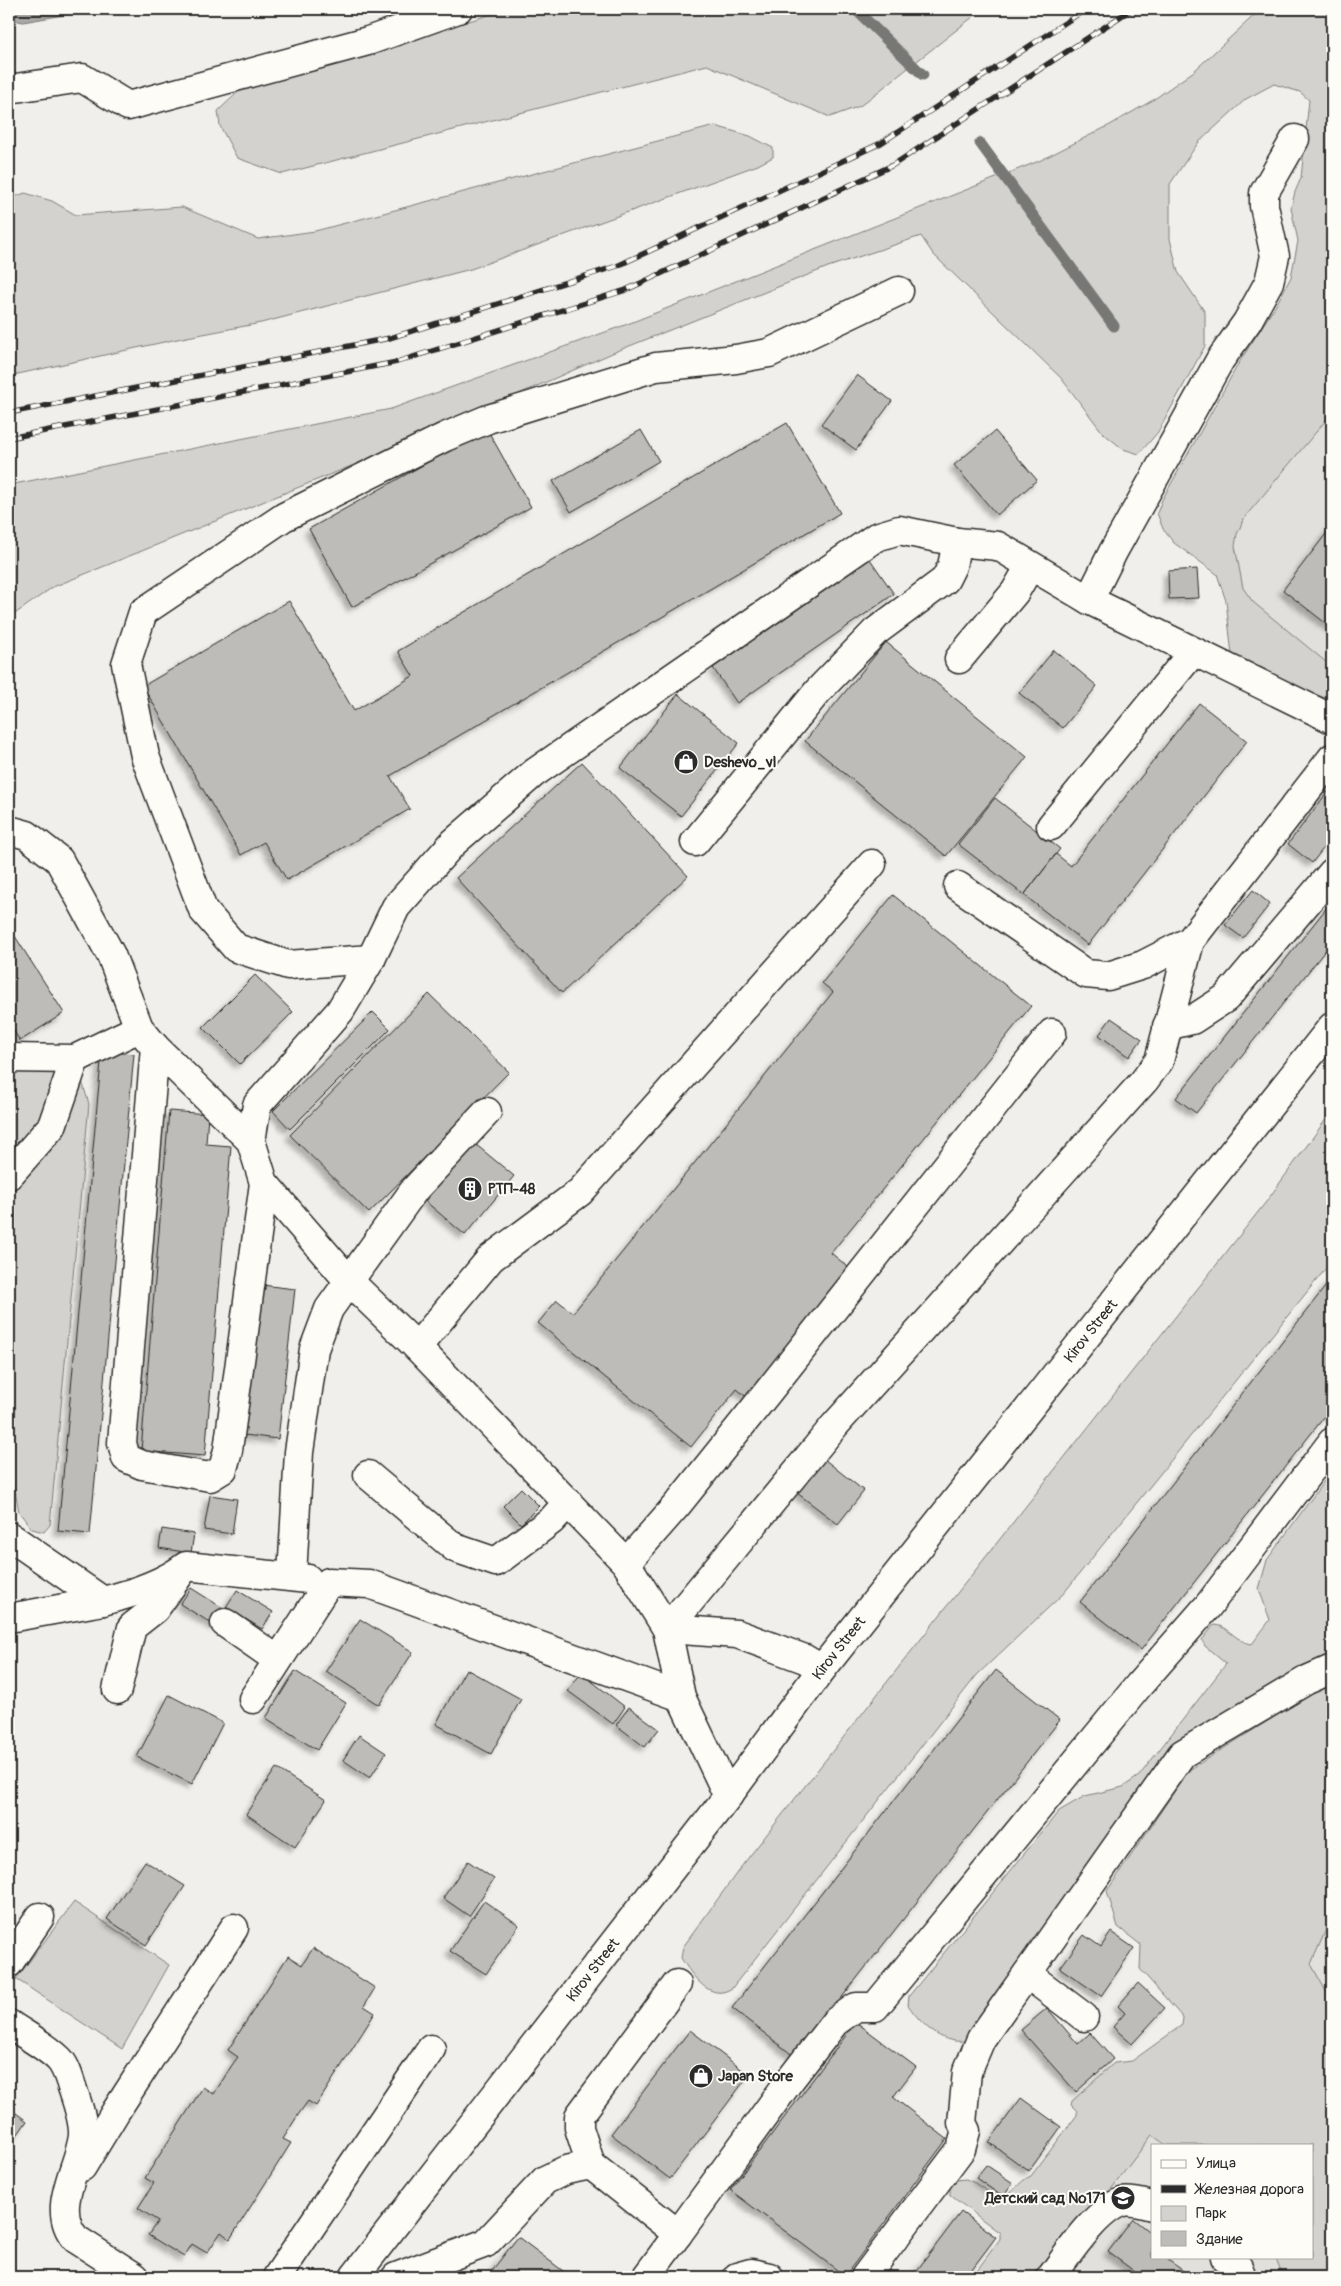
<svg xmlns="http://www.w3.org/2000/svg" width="1341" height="2286" font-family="Pangolin,sans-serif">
	<defs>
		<filter id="shadow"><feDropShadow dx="-4.5" dy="4.5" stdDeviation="2.5" flood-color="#0004"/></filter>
	</defs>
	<rect width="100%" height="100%" fill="#f0efeb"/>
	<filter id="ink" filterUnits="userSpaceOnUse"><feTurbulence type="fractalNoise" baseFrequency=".02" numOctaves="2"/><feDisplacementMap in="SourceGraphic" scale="10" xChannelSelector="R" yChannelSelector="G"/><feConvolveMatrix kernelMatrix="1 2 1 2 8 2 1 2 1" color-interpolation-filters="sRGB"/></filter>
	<g filter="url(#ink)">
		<path fill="#e1e0dc" d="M 1332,162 L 1332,677 L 1226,597 L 1224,570 Z
			M 1332,1863 L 1332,2005 L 1314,1973 L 1302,1903 Z
			M 1144,2129 L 1165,2145 L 1152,2145 L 1152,2257 L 1312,2257 L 1332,2265 L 1332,2277 L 1035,2277 Z"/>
		<path fill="#d3d2cf" stroke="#7f7e7d" d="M 508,9 L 983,9 L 860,106 L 830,117 L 707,65 L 282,174 L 237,158 L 220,126 L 218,111 L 238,92 Z
			M 1261,9 L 1332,9 L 1332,413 L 1245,517 L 1237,534 L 1235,546 L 1243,588 L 1253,602 L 1332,667 L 1332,700 L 1310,693 L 1242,665 L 1232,655 L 1226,601 L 1217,574 L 1174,543 L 1163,529 L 1157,513 L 1162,500 L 1240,361 L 1276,305 L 1291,277 L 1298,241 L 1291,208 L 1295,192 L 1301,178 L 1309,100 L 1300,92 L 1274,84 L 1246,99 L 1198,143 L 1170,184 L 1170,239 L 1178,272 L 1205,312 L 1205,346 L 1158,432 L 1139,454 L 1123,449 L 1103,433 L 1061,378 L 933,254 L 921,236 L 828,267 L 617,351 L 398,447 L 53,587 L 9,618 L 9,485 L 391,409 L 625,325 L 1039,161 L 1110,125 L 1153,100 L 1194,71 Z
			M 715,126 L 750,136 L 773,148 L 773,157 L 758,165 L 471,269 L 261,323 L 182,338 L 9,376 L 9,199 L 25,193 L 52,201 L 76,215 L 182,207 L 258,239 L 315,231 Z
			M 9,1067 L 64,1069 L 82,1081 L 89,1104 L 50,1525 L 44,1532 L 32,1529 L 19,1512 L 9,1458 Z
			M 1332,1111 L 1332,1261 L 1063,1594 L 977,1675 L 732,1988 C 710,2003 692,1975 681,1958 L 683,1947 L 741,1867 L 1266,1202 Z
			M 1332,1470 L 1332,1658 L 1177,1750 L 970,2040 C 943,2047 922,2025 908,2005 L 909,1996 L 1059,1811 L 1085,1796 L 1123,1787 L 1139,1776 L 1226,1664 L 1205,1646 L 1202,1640 L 1214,1625 C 1227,1625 1236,1642 1252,1644 L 1270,1620 L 1259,1589 L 1267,1560 Z
			M 1332,1684 L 1332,1916 L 1311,1964 L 1332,2002 L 1332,2277 L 1283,2277 L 1275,2257 L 1312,2257 L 1312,2145 L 1166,2145 L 1152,2135 L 1045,2277 L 972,2277 L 1000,2239 L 1000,2233 L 950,2195 L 950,2188 L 956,2180 L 966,2179 L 975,2183 L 1000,2200 C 1013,2195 1018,2181 1031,2176 L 1077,2115 L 1077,2111 L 1071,2105 L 1072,2101 L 1114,2063 L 1132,2061 L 1182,2025 L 1183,2018 L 1140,1969 L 1141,1945 L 1118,1927 L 1107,1891 L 1189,1770 L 1316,1691 Z
			M 74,1902 L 169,1965 L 122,2049 L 16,1979 Z"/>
		<path fill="#aaa9a7" stroke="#777775" d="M 9,9 L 99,9 L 23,22 L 9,19 Z"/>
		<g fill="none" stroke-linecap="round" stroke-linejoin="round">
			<path stroke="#777775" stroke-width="11" d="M 855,9 L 923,75
				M 980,143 L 1114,326"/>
		</g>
		<path fill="#bdbcb8" stroke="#2b2b2b" filter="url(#shadow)" d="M 857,375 L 892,401 L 856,450 L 821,424 Z
			M 787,423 L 840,513 L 390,776 L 410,809 L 287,880 L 264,842 L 241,855 L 143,686 L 289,601 L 354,711 L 413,676 L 398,651 Z
			M 487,429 L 531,507 L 352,607 L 309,529 Z
			M 641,430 L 659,461 L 571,512 L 553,481 Z
			M 995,431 L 1037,480 L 997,515 L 954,465 Z
			M 1332,526 L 1332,628 L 1283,590 Z
			M 870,559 L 894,594 L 737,703 L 713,668 Z
			M 1197,569 L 1199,598 L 1169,599 L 1168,571 Z
			M 886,642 L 1027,757 L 946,856 L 805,741 Z
			M 1054,650 L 1097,686 L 1063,728 L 1019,693 Z
			M 678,694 L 739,743 L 681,816 L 620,768 Z
			M 1199,703 L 1247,741 L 1088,945 L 1024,895 L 1056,854 L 1071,866 Z
			M 582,762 L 688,876 L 562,993 L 456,878 Z
			M 1332,786 L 1332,837 L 1312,863 L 1288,844 Z
			M 995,798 L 1060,849 L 1024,895 L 958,844 Z
			M 1253,890 L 1270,904 L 1243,938 L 1225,925 Z
			M 893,895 L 1031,1006 L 831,1253 L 853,1271 L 749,1399 L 737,1389 L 691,1447 L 538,1323 L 557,1300 L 573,1313 L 833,992 L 822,983 Z
			M 1332,901 L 1332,942 L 1196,1113 L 1176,1098 Z
			M 11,930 L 64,1013 L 20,1041 L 9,1023 L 9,982 L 11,981 L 9,978 L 9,932 Z
			M 255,975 L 293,1012 L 240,1064 L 203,1027 Z
			M 429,994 L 509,1072 L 369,1213 L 290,1135 Z
			M 373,1012 L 390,1029 L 290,1129 L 273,1111 Z
			M 1111,1018 L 1142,1039 L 1129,1057 L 1099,1035 Z
			M 102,1051 L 134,1054 L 90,1534 L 58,1531 Z
			M 169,1111 L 208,1114 L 206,1144 L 231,1146 L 205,1456 L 141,1451 Z
			M 474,1143 L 514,1176 L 465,1235 L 425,1201 Z
			M 1332,1278 L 1332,1407 L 1141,1650 L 1080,1602 Z
			M 262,1285 L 295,1289 L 278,1439 L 244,1435 Z
			M 824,1459 L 864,1491 L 838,1524 L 797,1493 Z
			M 521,1488 L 539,1506 L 521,1524 L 503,1506 Z
			M 210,1495 L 237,1499 L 232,1534 L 204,1530 Z
			M 162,1529 L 194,1534 L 191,1553 L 159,1548 Z
			M 191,1588 L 226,1610 L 216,1626 L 180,1604 Z
			M 237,1590 L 273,1612 L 262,1629 L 226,1607 Z
			M 360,1619 L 413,1652 L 379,1705 L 326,1671 Z
			M 466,1669 L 521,1699 L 491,1754 L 436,1724 Z
			M 996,1670 L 1060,1720 L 795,2057 L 732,2008 Z
			M 295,1671 L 346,1703 L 317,1750 L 266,1718 Z
			M 581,1673 L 625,1707 L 613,1724 L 568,1691 Z
			M 169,1695 L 223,1723 L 192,1784 L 137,1757 Z
			M 629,1707 L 659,1729 L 645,1747 L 616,1725 Z
			M 359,1735 L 386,1753 L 370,1778 L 343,1760 Z
			M 276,1768 L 326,1800 L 295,1847 L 246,1814 Z
			M 145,1861 L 185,1886 L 146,1945 L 107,1919 Z
			M 468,1861 L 494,1879 L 469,1916 L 443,1898 Z
			M 484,1901 L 519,1925 L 486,1974 L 450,1951 Z
			M 1111,1932 L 1134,1948 L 1101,1996 L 1060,1968 L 1084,1935 L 1101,1947 Z
			M 313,1948 L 375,1988 L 364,2006 L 375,2013 L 316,2106 L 308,2101 L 298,2115 L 283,2139 L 291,2143 L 230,2239 L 221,2232 L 207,2253 L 192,2244 L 184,2257 L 148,2235 L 158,2221 L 138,2208 L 154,2183 L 145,2178 L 203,2087 L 214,2094 L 232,2065 L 238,2057 L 228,2050 L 288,1956 L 302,1965 Z
			M 1138,1983 L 1165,2008 L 1132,2044 L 1113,2027 L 1125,2013 L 1118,2006 Z
			M 1047,2008 L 1078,2044 L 1090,2033 L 1113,2059 L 1076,2092 L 1021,2030 Z
			M 856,2022 L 916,2067 L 893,2097 L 947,2139 L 845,2276 L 730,2190 Z
			M 690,2030 L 749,2075 L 670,2179 L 611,2134 Z
			M 1021,2098 L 1061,2127 L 1029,2171 L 989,2142 Z
			M 9,2108 L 27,2121 L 9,2147 Z
			M 986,2165 L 1013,2183 L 1003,2197 L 976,2178 Z
			M 961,2212 L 996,2237 L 966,2277 L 912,2277 Z
			M 1133,2219 L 1152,2234 L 1152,2257 L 1170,2257 L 1168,2260 L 1192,2277 L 1129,2277 L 1134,2271 L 1108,2252 Z
			M 518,2237 L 571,2277 L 487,2277 Z"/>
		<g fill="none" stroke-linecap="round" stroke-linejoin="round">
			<defs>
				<g id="minor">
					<path d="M 9,89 L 82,78 L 128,106 L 368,41 L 458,9"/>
					<path d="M 1089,600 L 1113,552 L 1220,360 L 1247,322 L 1269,282 L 1275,256 L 1264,206 L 1264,193 L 1295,139"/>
					<path d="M 959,659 L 1015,592 L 1030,566"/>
					<path d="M 1051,826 L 1193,652"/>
					<path d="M 9,830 L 27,835 L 59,860 L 111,955 L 139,1028 L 155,1047 L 251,1141 L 264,1183 L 348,1280 L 417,1347 L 626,1563 L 667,1629 L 737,1634 L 805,1659 L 822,1669"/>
					<path d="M 695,842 L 818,691 L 875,632 L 945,580 L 952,566 L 957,542"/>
					<path d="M 958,886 L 1086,974 L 1108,976 L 1143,965 L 1190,941"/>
					<path d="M 371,959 L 288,965 L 236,948 L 203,910 L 145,756 L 126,664 L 143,612 L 284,517 L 445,437 L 488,419 L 656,367 L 736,359 L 769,353 L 899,291"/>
					<path d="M 1167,1026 L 1192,1020 L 1226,998 L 1332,873"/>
					<path d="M 155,1047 L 122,1443 L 126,1458 L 142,1465 L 210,1477 L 223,1469 L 228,1450 L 264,1183"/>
					<path d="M 9,1058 L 75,1059 L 139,1028"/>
					<path d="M 251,1141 L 257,1105 L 340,1011 L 371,959 L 396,907 L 453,843 L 534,773 L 876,537 L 899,530 L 957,542 L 998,546 L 1089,600 L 1332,719"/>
					<path d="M 9,1175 L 52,1126 L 75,1059"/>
					<path d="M 417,1347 L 491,1258 L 580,1192 L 872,864"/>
					<path d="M 368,1475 L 455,1548 L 496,1562 L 552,1520 L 568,1502"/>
					<path d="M 9,1536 L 103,1601 C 131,1594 163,1584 186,1566 L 308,1579"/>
					<path d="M 626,1563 L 677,1505 L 767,1393 L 1052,1033"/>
					<path d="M 292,1576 L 299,1452 L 314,1349 L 329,1309 L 415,1189 L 487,1112"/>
					<path d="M 9,1618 L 103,1601"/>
					<path d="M 225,1623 L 278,1660"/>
					<path d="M 117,1690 L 132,1627 L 155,1609 L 182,1571"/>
					<path d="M 253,1699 L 329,1582 L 369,1584 L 681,1697"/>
					<path d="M 728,1796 L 681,1697 L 667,1629 L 835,1425 L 1144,1081 L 1159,1061 L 1190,941 L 1332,758"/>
					<path d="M 9,1963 L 40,1917"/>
					<path d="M 1027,1974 L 1084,2017"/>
					<path d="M 9,2024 C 25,2035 46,2046 59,2059 C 66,2066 69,2078 72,2087 C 77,2102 84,2121 83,2136 C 79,2169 49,2209 76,2239 L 135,2277"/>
					<path d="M 591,2165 L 579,2128 L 579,2116 L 677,1984"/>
					<path d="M 82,2167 L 116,2111 L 234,1928"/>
					<path d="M 1225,2257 L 1238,2267 L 1242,2277"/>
					<path d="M 277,2277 L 431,2049"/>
					<path id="s1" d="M 354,2277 L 728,1796 L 822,1669 L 1332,1027"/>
					<path d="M 396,2277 L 486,2243 L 545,2180 L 566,2170 L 591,2165 L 678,2234 L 790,2080 L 835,2022 L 856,2007 L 875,2007 L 1139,1685 L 1208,1606 L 1332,1442"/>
					<path d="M 646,2277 L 678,2234"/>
					<path d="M 737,2277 L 751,2273 L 769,2277"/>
					<path d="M 865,2277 L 961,2149 L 966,2131 L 962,2123 L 967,2072 L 981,2039 L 1182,1754 L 1307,1680 L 1332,1669"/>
					<path d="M 1051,2277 C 1067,2256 1096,2210 1122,2202 C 1131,2200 1144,2204 1152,2206"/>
				</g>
			</defs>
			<use href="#minor" stroke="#2b2b2b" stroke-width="31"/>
			<use href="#minor" stroke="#fdfcf7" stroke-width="28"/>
			<defs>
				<path id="rail" d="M 9,413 L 390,338 L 617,266 L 881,143 L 1086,9
					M 9,438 L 397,362 L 626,290 L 893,165 L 1132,9"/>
			</defs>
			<use href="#rail" stroke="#2b2b2b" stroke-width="5.5"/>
			<use href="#rail" stroke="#fdfcf7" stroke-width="4" stroke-dasharray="11" stroke-linecap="butt"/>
		</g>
	</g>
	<defs>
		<symbol id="shop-disc" viewBox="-11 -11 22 22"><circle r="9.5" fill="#2b2b2b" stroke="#fdfcf7"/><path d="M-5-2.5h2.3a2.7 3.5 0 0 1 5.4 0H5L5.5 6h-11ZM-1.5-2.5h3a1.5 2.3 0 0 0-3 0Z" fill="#fff"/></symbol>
		<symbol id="building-disc" viewBox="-11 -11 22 22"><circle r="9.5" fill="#2b2b2b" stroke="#fdfcf7"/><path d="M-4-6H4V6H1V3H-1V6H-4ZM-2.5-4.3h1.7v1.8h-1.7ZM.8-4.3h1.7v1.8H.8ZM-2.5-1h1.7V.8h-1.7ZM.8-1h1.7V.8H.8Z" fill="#fff"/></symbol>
		<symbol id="school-disc" viewBox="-11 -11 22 22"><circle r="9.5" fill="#2b2b2b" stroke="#fdfcf7"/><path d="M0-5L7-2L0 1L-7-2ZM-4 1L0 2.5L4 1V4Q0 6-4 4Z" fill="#fff"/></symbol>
	</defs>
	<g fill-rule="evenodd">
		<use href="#shop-disc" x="672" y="748" width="28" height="28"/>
		<use href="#building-disc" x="456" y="1175" width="28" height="28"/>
		<use href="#shop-disc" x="687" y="2062" width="28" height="28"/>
		<use href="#school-disc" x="1109" y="2184" width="28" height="28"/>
	</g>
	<g text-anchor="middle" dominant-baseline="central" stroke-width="4" stroke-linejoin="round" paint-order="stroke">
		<g font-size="15" font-weight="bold" fill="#2b2b2b" stroke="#fdfcf7" text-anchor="start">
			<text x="704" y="762">Deshevo_vl</text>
			<text x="488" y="1189">РТП-48</text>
			<text x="718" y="2076">Japan Store</text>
			<text x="1106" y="2198" text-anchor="end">Детский сад №171</text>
		</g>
		<g font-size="15" fill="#2b2b2b" stroke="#fdfcf7">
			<text stroke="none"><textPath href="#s1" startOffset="1199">Kirov Street</textPath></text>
			<text stroke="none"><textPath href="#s1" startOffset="794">Kirov Street</textPath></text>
			<text stroke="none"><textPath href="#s1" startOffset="389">Kirov Street</textPath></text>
		</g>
	</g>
	<rect width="1341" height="2286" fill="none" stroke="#fdfcf7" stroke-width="30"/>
	<rect x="15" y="15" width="1311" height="2256" fill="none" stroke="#2b2b2b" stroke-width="2" filter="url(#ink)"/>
	<rect x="1151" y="2144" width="162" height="115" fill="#fdfcf7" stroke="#a9a8a5"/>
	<rect x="1161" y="2160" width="25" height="8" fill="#fdfcf7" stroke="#a9a8a5"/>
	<text x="1196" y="2168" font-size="15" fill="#2b2b2b">Улица</text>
	<rect x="1161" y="2185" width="25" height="8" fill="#2b2b2b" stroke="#a9a8a5"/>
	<text x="1196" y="2194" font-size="15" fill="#2b2b2b">Железная дорога</text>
	<rect x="1161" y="2206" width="25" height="15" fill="#d3d2cf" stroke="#a9a8a5"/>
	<text x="1196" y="2218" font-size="15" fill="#2b2b2b">Парк</text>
	<rect x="1161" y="2231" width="25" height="15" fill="#bdbcb8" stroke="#a9a8a5"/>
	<text x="1196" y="2244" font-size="15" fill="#2b2b2b">Здание</text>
</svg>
